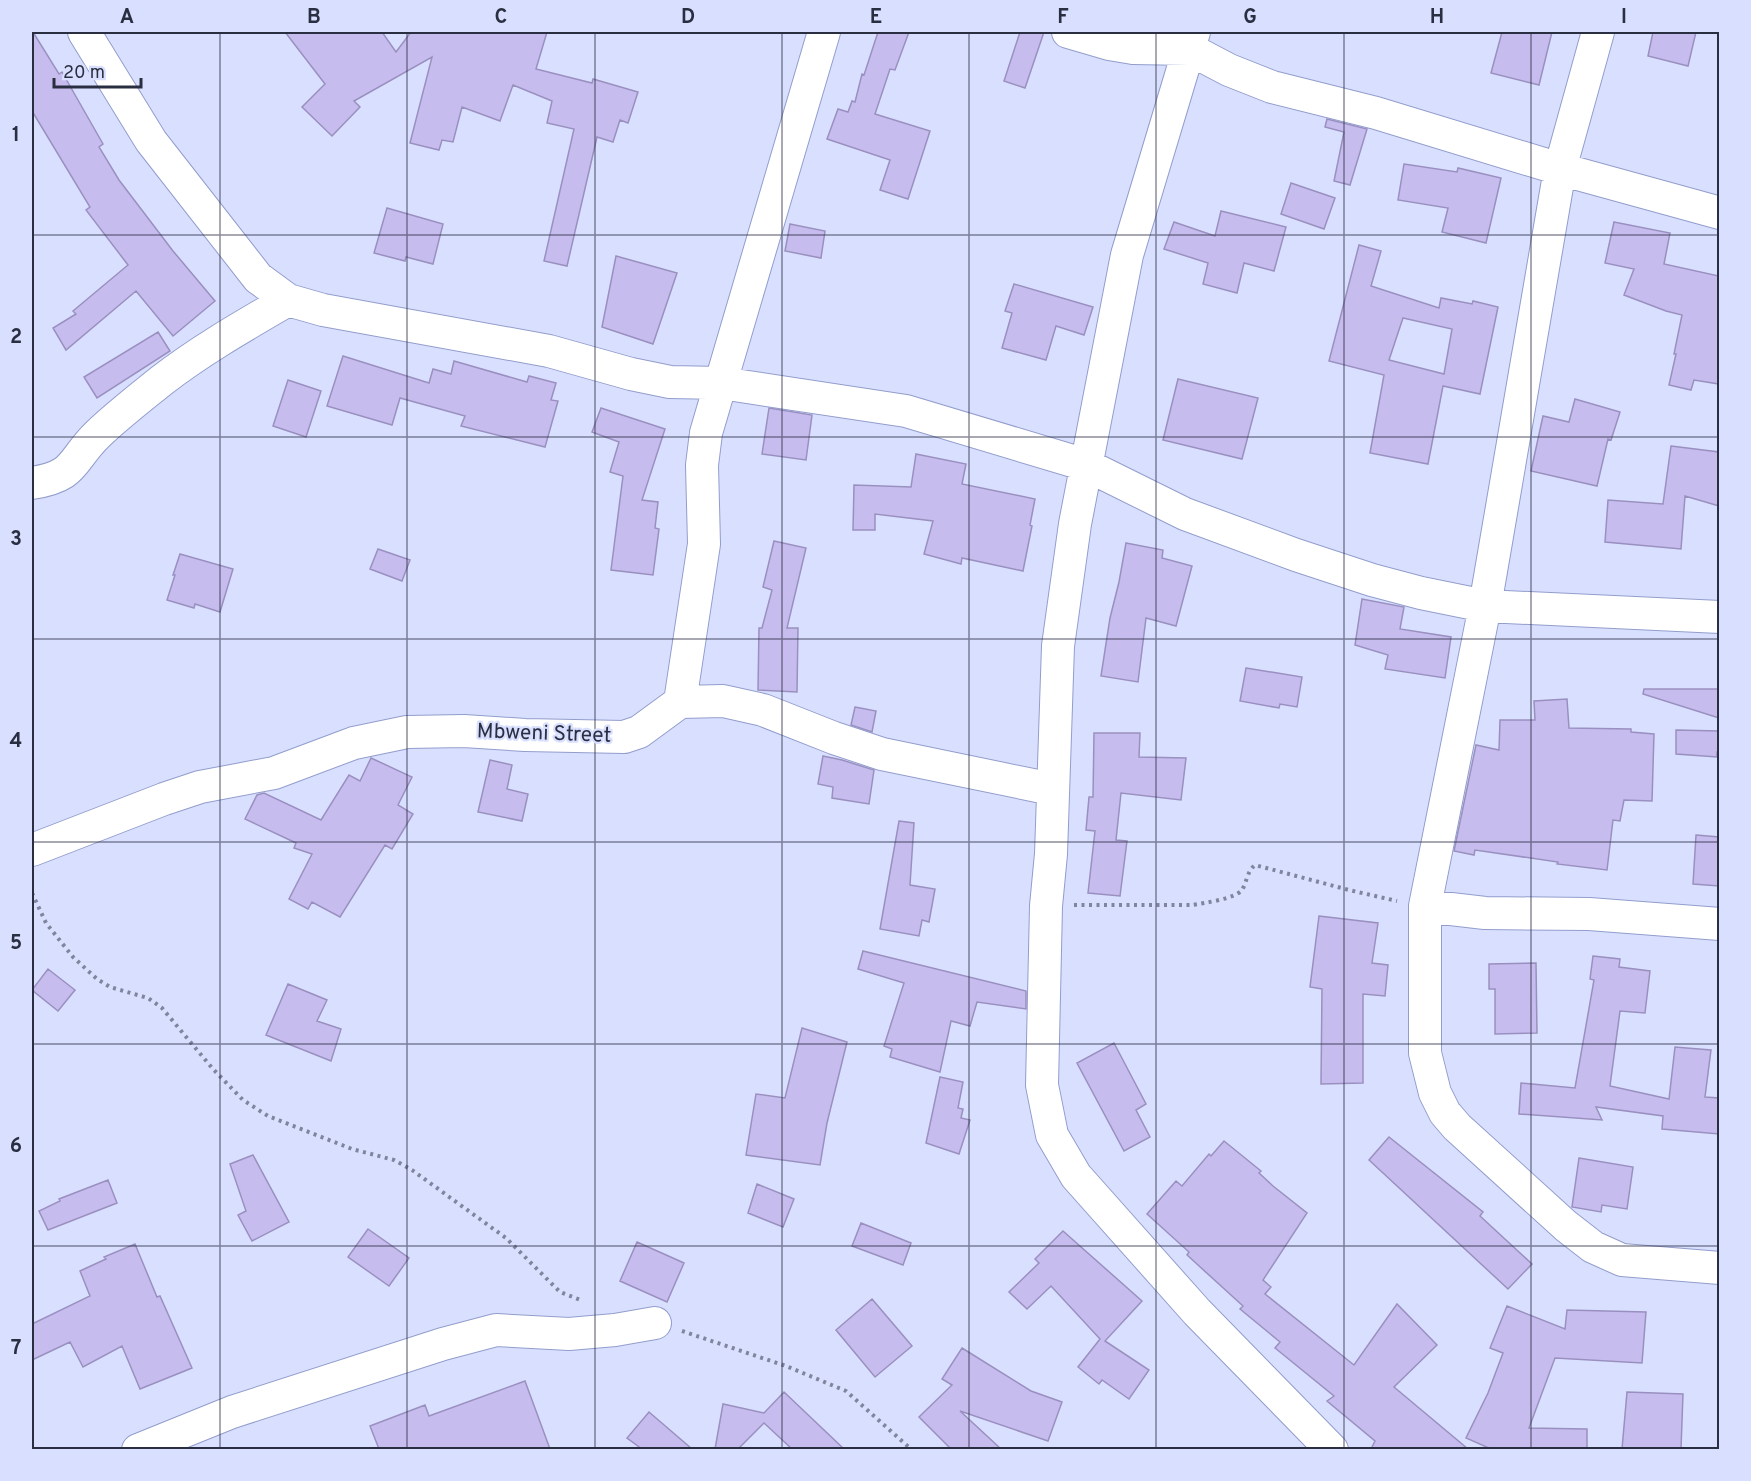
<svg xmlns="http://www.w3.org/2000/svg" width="1751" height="1481" font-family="Overpass,sans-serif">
	<rect width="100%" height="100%" fill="#d9e0ff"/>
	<path fill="#c7bcee" stroke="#9a90c0" stroke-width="1.5" fill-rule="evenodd" d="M 32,32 L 33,32 L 59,74 L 62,72 L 103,144 L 99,147 L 119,180 L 173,251 L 215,301 L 173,336 L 136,291 L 66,350 L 53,328 L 76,314 L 73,311 L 128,265 L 86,210 L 90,207 L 32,111 Z
		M 285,32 L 382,32 L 396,52 L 411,32 L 547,32 L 536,69 L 592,83 L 593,79 L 638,92 L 628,123 L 620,120 L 613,142 L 597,137 L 567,266 L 544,261 L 574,129 L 547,123 L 552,101 L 513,85 L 500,121 L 462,107 L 453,142 L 442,140 L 439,150 L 410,143 L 432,57 L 354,101 L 360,107 L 332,136 L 302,107 L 325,84 Z
		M 878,32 L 909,32 L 895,70 L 890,69 L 875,114 L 930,131 L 908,199 L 880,190 L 890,160 L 827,139 L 838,109 L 848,112 L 852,101 L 855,102 L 862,74 L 864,75 Z
		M 1020,32 L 1044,32 L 1025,88 L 1004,81 Z
		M 1502,32 L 1552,32 L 1539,85 L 1491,73 Z
		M 1653,32 L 1696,32 L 1688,66 L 1648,56 Z
		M 1327,119 L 1367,129 L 1350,185 L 1334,181 L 1344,132 L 1325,127 Z
		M 1404,164 L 1457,172 L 1458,168 L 1501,178 L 1486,243 L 1442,232 L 1448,208 L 1398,200 Z
		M 1291,183 L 1335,198 L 1324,229 L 1281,214 Z
		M 387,208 L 443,224 L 433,264 L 406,257 L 405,261 L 374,253 Z
		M 1221,211 L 1286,227 L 1274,271 L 1244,263 L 1237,293 L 1203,284 L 1208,263 L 1164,249 L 1174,222 L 1215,236 Z
		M 1614,222 L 1670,233 L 1664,264 L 1719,276 L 1719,384 L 1694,380 L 1691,390 L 1669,385 L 1676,354 L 1674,354 L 1682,315 L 1666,311 L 1624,295 L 1634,269 L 1605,263 Z
		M 790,224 L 825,231 L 821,258 L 785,251 Z
		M 1359,245 L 1381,251 L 1371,286 L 1439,308 L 1441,298 L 1472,304 L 1473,301 L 1498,307 L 1480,394 L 1443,386 L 1428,464 L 1370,453 L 1384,375 L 1329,361 ZM 1403,318 L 1452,329 L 1444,374 L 1389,360 Z
		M 616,256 L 677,273 L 653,344 L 602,327 Z
		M 1014,284 L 1093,307 L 1084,335 L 1056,326 L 1046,360 L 1002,348 L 1012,313 L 1005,311 Z
		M 158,332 L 170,351 L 97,398 L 84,377 Z
		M 343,356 L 429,383 L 433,369 L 451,374 L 454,361 L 527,382 L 529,376 L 556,383 L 551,400 L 558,401 L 545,447 L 461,426 L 465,416 L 400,398 L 392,425 L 327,406 Z
		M 1178,379 L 1258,398 L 1242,459 L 1163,440 Z
		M 288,380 L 321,391 L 306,437 L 273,426 Z
		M 1575,399 L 1620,412 L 1611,440 L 1608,439 L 1597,486 L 1531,471 L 1543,416 L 1569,422 Z
		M 601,408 L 665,429 L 642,500 L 658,502 L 655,528 L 659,529 L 653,575 L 611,570 L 623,476 L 610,472 L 619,442 L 592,432 Z
		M 769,408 L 812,415 L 806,460 L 762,454 Z
		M 1671,446 L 1719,452 L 1719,506 L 1685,496 L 1681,549 L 1605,542 L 1608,500 L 1663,504 Z
		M 916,454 L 966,464 L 962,484 L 1035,499 L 1030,525 L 1032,526 L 1023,571 L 962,558 L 961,564 L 924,554 L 933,521 L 875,514 L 875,530 L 853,530 L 854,485 L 911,487 Z
		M 774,541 L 806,548 L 787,628 L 798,628 L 797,692 L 758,690 L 759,628 L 762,628 L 772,590 L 763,587 Z
		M 1126,543 L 1163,550 L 1162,558 L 1192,566 L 1176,626 L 1146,618 L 1138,682 L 1101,676 L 1110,618 L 1119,582 Z
		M 378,549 L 410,560 L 402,581 L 370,569 Z
		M 180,554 L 233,569 L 220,612 L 195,604 L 194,608 L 167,600 L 175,575 L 173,575 Z
		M 1362,599 L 1404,607 L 1400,629 L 1451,637 L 1445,678 L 1385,669 L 1388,655 L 1355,645 Z
		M 1246,668 L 1302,677 L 1297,707 L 1280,704 L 1279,708 L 1240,701 Z
		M 1644,689 L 1719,689 L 1719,718 L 1643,694 Z
		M 1567,699 L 1569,728 L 1631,729 L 1631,732 L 1654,734 L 1652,801 L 1624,800 L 1620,821 L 1613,820 L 1607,870 L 1557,864 L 1558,862 L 1475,850 L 1474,855 L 1454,851 L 1476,745 L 1499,750 L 1500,720 L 1535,720 L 1534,701 Z
		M 855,707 L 876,711 L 872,732 L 851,725 Z
		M 1676,730 L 1719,731 L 1719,752 L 1717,752 L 1717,757 L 1676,754 Z
		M 1094,733 L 1140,733 L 1139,757 L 1186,758 L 1181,800 L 1121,793 L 1116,840 L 1127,841 L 1120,896 L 1088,893 L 1095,831 L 1086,830 L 1089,797 L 1093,797 Z
		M 823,756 L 842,760 L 874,770 L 869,804 L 832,798 L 833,787 L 818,784 Z
		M 371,758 L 412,777 L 398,805 L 413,814 L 392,849 L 385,845 L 340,917 L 312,902 L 308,909 L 289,899 L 312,854 L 294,848 L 296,843 L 245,819 L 257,795 L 264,793 L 321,820 L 349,775 L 360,781 Z
		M 490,760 L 512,765 L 507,789 L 528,794 L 522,821 L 478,812 Z
		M 899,821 L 914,823 L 910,885 L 935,889 L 929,922 L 922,920 L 919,936 L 880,929 Z
		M 1696,835 L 1719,837 L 1719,886 L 1693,884 Z
		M 1319,916 L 1378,923 L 1372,963 L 1388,965 L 1385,996 L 1363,994 L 1363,1083 L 1321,1084 L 1322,989 L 1310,987 Z
		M 863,951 L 1026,991 L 1026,1009 L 977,1002 L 970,1026 L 951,1021 L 940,1072 L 890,1057 L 892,1049 L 884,1046 L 904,983 L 858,969 Z
		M 1593,956 L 1620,959 L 1619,967 L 1650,971 L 1645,1013 L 1620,1011 L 1610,1086 L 1669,1099 L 1675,1047 L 1711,1050 L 1705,1097 L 1719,1098 L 1719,1134 L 1662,1129 L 1663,1116 L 1596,1107 L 1602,1120 L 1519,1114 L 1521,1083 L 1575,1088 L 1594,980 L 1590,979 Z
		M 1536,963 L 1537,1033 L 1495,1034 L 1495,989 L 1489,989 L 1489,964 Z
		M 48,969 L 75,990 L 58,1011 L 32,990 Z
		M 288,984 L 327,1000 L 317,1021 L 341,1029 L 331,1061 L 266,1035 Z
		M 802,1028 L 847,1042 L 827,1123 L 820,1165 L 746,1155 L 756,1094 L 785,1098 Z
		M 1114,1043 L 1146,1104 L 1136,1110 L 1150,1137 L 1124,1151 L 1077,1063 Z
		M 940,1077 L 963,1082 L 958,1108 L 963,1109 L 961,1118 L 970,1120 L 959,1154 L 926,1143 Z
		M 1389,1137 L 1483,1212 L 1480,1216 L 1532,1264 L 1508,1289 L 1369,1160 Z
		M 1224,1141 L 1261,1171 L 1259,1173 L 1273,1186 L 1307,1213 L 1263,1280 L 1271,1287 L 1265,1294 L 1354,1365 L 1397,1304 L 1437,1345 L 1394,1387 L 1468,1449 L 1371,1449 L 1375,1441 L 1327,1401 L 1334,1396 L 1275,1348 L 1280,1342 L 1240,1309 L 1243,1306 L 1187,1255 L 1189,1252 L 1147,1214 L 1176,1181 L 1182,1186 L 1209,1154 L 1211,1156 Z
		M 253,1155 L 289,1222 L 252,1241 L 238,1215 L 246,1211 L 230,1164 Z
		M 1579,1158 L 1633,1167 L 1627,1209 L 1602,1205 L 1601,1212 L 1572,1207 Z
		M 108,1180 L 117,1203 L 48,1230 L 39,1211 L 60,1201 L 59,1199 Z
		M 757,1184 L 794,1199 L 783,1227 L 748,1213 Z
		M 861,1223 L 911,1243 L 903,1265 L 852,1246 Z
		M 368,1229 L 409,1258 L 389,1286 L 348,1257 Z
		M 1063,1231 L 1142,1301 L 1105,1341 L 1149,1370 L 1129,1399 L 1102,1380 L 1099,1384 L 1078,1367 L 1100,1339 L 1051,1286 L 1027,1309 L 1009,1292 L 1039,1263 L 1035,1259 Z
		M 637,1242 L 684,1263 L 667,1302 L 620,1281 Z
		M 135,1244 L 157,1297 L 160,1296 L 192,1368 L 140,1389 L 122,1346 L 83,1367 L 70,1342 L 32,1360 L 32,1324 L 90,1296 L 80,1271 L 106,1259 L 104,1257 Z
		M 872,1299 L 912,1346 L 875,1377 L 836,1330 Z
		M 1507,1306 L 1565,1329 L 1567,1310 L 1646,1312 L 1642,1363 L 1555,1358 L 1529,1428 L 1587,1429 L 1587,1449 L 1491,1449 L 1466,1438 L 1488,1393 L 1503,1353 L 1490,1348 Z
		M 962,1348 L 1031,1391 L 1062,1402 L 1048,1441 L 960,1411 L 1001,1449 L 951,1449 L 919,1417 L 952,1385 L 942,1379 Z
		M 525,1381 L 550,1449 L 379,1449 L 370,1426 L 425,1405 L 429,1416 Z
		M 784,1392 L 844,1449 L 792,1449 L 764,1423 L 738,1449 L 715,1449 L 723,1404 L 764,1413 Z
		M 1627,1392 L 1683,1394 L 1681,1449 L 1622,1449 Z
		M 649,1412 L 692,1449 L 642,1449 L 627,1438 Z"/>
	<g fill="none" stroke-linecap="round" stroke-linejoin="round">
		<defs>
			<path id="street" d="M 84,32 L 151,141 L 258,278 L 288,300 L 323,310 L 549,351 L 631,374 L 670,382 L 721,383 L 906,411 L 1086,465 L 1185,514 L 1296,555 L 1372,580 L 1421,593 L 1485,606 L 1720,617
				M 1068,32 L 1109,44 L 1133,48 L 1189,49 L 1229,70 L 1272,87 L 1376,113 L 1560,169 L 1720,213
				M 1194,32 L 1127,255 L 1075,524 L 1058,646 L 1051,854 L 1046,906 L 1042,1085 L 1052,1135 L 1076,1176 L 1197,1312 L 1332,1450
				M 1598,32 L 1560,169 L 1485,606 L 1425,906 L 1425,1053 L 1435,1093 L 1445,1113 L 1457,1127 L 1566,1226 L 1593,1247 L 1622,1260 L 1720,1268
				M 32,483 C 77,476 70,461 98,434 C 118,415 140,398 161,381 C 201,350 245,325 288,300
				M 680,702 L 704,544 L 702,465 L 706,433 L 824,32
				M 32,850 L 164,799 L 200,787 L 274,773 L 354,743 L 407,732 L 464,731 L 525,735 L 624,737 L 639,732 L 680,702 L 723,701 L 763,710 L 834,738 L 882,754 L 1052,789
				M 1425,906 L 1485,913 L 1589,914 L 1720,924
				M 138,1450 L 232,1412 L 443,1344 L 496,1330 L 569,1334 L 615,1330 L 655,1323"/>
		</defs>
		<use href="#street" stroke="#929dcc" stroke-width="34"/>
		<path stroke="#80859e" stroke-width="4" stroke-dasharray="3 4.5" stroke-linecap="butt" d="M 32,893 L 46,923 L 73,957 L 97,979 L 110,987 L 148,998 L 162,1008 L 213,1069 L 243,1100 L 268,1116 L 352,1149 L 394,1160 L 412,1170 L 506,1238 L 560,1292 L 583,1301
			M 1074,905 L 1192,905 C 1203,903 1235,899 1242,890 C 1247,882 1247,871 1255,865 L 1349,890 L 1397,901
			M 682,1331 L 786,1366 L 846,1391 L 912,1450"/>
		<use href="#street" stroke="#fff" stroke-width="32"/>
	</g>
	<path fill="none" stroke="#2a2e41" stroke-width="1.5" stroke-opacity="0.55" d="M 220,32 L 220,1450M 407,32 L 407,1450M 595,32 L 595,1450M 782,32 L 782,1450M 969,32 L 969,1450M 1156,32 L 1156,1450M 1344,32 L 1344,1450M 1531,32 L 1531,1450M 32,235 L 1720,235M 32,437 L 1720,437M 32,639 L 1720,639M 32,842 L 1720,842M 32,1044 L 1720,1044M 32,1246 L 1720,1246"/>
	<g text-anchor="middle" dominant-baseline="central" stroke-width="4.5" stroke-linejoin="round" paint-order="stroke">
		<g font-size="21" fill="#2a2e41" stroke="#d9e0ff">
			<text transform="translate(544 734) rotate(2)">Mbweni Street</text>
		</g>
	</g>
	<rect width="1751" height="1481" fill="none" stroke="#d9e0ff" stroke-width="66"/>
	<path d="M54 78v9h87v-9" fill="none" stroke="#2a2e41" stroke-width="3"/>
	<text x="63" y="78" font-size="18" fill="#2a2e41" stroke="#d9e0ff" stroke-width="4.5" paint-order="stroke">20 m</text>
	<rect x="33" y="33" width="1685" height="1415" fill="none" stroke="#2a2e41" stroke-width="2"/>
	<g font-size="20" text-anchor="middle" font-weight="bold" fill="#2a2e41">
		<text x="127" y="23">A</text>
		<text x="314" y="23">B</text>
		<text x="501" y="23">C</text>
		<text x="688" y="23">D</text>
		<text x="876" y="23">E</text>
		<text x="1063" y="23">F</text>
		<text x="1250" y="23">G</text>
		<text x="1437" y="23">H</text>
		<text x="1624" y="23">I</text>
		<text x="16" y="141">1</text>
		<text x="16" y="343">2</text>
		<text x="16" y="545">3</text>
		<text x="16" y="747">4</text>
		<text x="16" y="949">5</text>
		<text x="16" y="1152">6</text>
		<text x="16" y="1354">7</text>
	</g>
</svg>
